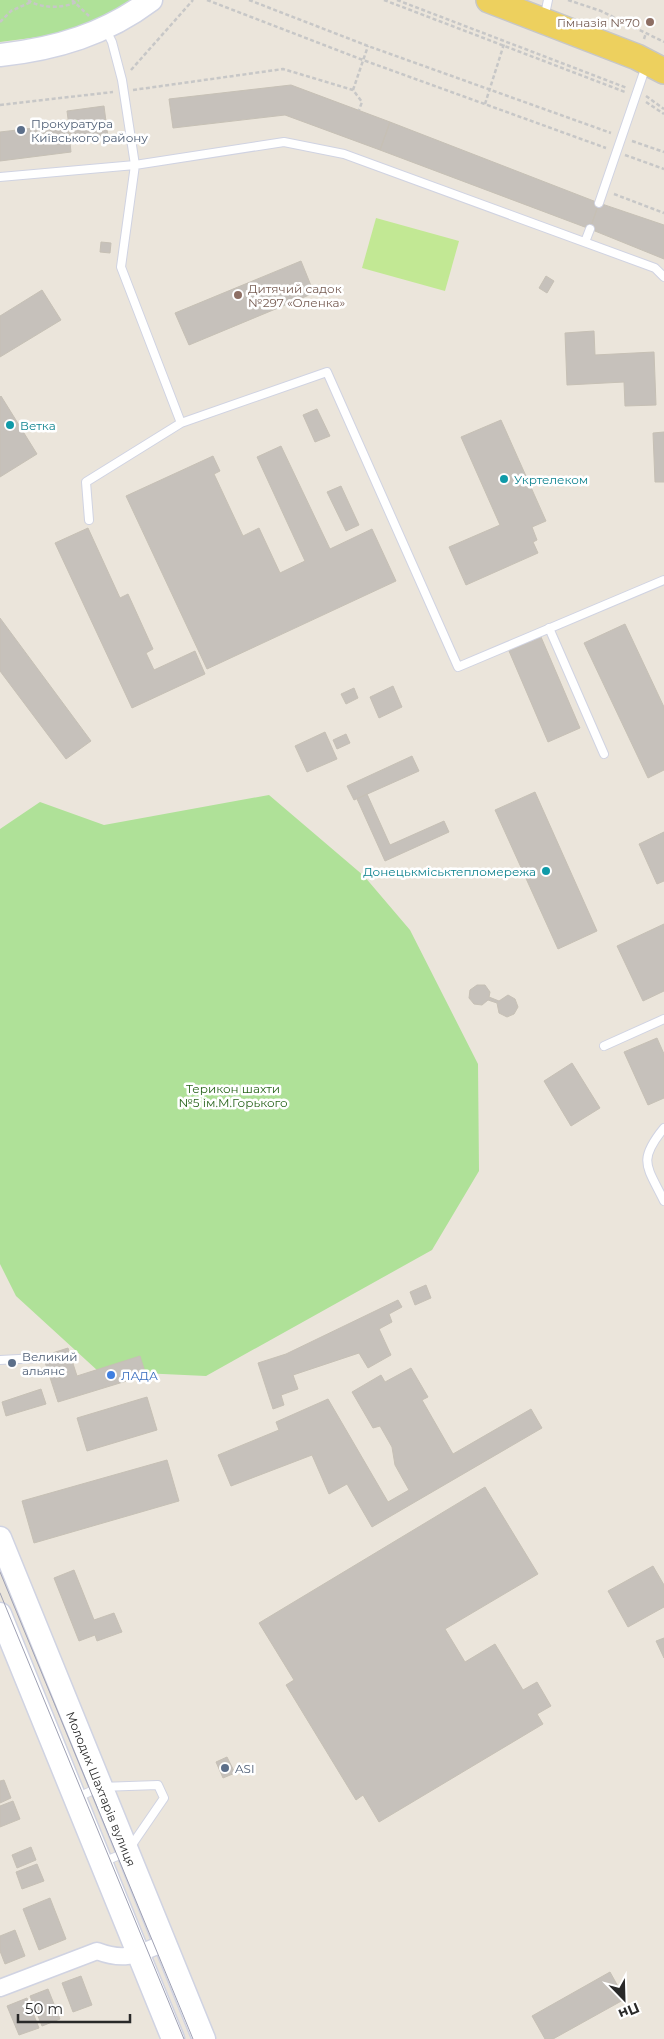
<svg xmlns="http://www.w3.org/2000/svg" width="664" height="2039" font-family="Montserrat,sans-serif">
	<rect width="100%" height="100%" fill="#ebe5db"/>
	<path fill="#afe198" d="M 0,0 L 139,0 L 99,23 L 54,35 L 0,42 Z
		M 269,795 L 364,876 L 410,930 L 478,1064 L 479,1171 L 432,1250 L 206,1376 L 98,1371 L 16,1296 L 0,1264 L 0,829 L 40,802 L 104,825 Z"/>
	<path fill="#c2e894" d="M 376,218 L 459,241 L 445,291 L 362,268 Z"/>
	<path fill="#c6c1bb" stroke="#c6c0b5" d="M 291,85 L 390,122 L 380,150 L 285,115 L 173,128 L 169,99 Z
		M 104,106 L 108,137 L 71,142 L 67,111 Z
		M 390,122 L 599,203 L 590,229 L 380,150 Z
		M 68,124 L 71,152 L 0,161 L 0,132 Z
		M 599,203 L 664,225 L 664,259 L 590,229 Z
		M 101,242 L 111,243 L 110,253 L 100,252 Z
		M 301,261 L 314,293 L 189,345 L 175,313 Z
		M 546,276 L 554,281 L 547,293 L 539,288 Z
		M 42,290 L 61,320 L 0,357 L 0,316 Z
		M 594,331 L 595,355 L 654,352 L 656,405 L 625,406 L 624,382 L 567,385 L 565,333 Z
		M 1,396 L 37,454 L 0,477 L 0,397 Z
		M 317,409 L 330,436 L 315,442 L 303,415 Z
		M 501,420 L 546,521 L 532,527 L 537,540 L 533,542 L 538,553 L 466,585 L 449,547 L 500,525 L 461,437 Z
		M 664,432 L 664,482 L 655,482 L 653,433 Z
		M 281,446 L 330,549 L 372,529 L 396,581 L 207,669 L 126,496 L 213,456 L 220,471 L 214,474 L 243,536 L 259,528 L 280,573 L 305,561 L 257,457 Z
		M 341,486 L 359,525 L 346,531 L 327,492 Z
		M 88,528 L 120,598 L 128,594 L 153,649 L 146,653 L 154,670 L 195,651 L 205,674 L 132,708 L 55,543 Z
		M 0,618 L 91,741 L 66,759 L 0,671 Z
		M 625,624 L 664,707 L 664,770 L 648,778 L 584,643 Z
		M 541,637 L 580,728 L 548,742 L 509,651 Z
		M 393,686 L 402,707 L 379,718 L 370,697 Z
		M 354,688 L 358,698 L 346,704 L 341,694 Z
		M 325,732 L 337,759 L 307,772 L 295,746 Z
		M 346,734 L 350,743 L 337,749 L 333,740 Z
		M 412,756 L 419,771 L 354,800 L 347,786 Z
		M 535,792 L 597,931 L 558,949 L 495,810 Z
		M 367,794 L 390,845 L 444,821 L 449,832 L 385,861 L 357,799 Z
		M 664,832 L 664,881 L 657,884 L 639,844 Z
		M 664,924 L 664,991 L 643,1001 L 617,946 Z
		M 477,985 L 485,985 L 490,992 L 489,997 L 499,1001 L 508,995 L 515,999 L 518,1007 L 514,1014 L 507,1017 L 499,1013 L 497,1003 L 488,1000 L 482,1005 L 474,1004 L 469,998 L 470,990 Z
		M 657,1038 L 664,1054 L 664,1098 L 648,1105 L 624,1052 Z
		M 572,1063 L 600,1108 L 571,1126 L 544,1081 Z
		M 426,1285 L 431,1298 L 415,1305 L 410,1292 Z
		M 398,1300 L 402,1307 L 389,1314 L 392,1322 L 379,1329 L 391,1355 L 368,1368 L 359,1353 L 293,1375 L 298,1389 L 281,1395 L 284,1405 L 273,1409 L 258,1363 L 286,1354 Z
		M 68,1348 L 77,1376 L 140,1356 L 146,1375 L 58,1402 L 43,1356 Z
		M 411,1368 L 428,1397 L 422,1400 L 453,1454 L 531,1409 L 542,1428 L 372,1527 L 347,1484 L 329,1494 L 312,1455 L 231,1486 L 218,1455 L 279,1430 L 276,1422 L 328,1399 L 388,1502 L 409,1490 L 395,1465 L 392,1447 L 380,1426 L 373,1428 L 352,1392 L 381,1375 L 385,1382 Z
		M 41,1389 L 46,1404 L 6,1416 L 2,1402 Z
		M 147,1397 L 157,1430 L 87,1451 L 77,1418 Z
		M 167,1460 L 179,1501 L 34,1543 L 22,1501 Z
		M 485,1487 L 538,1574 L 445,1629 L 465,1662 L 495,1644 L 523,1690 L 537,1682 L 551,1706 L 537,1714 L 543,1724 L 379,1822 L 363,1795 L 356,1800 L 286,1685 L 294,1680 L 259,1623 Z
		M 653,1566 L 664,1585 L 664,1607 L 628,1627 L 608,1591 Z
		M 74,1570 L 94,1620 L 114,1613 L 122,1632 L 97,1641 L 95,1635 L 79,1641 L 54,1578 Z
		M 664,1638 L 664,1658 L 656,1641 Z
		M 227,1757 L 235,1773 L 223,1778 L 216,1762 Z
		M 4,1780 L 11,1798 L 0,1803 L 0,1781 Z
		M 13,1801 L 20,1819 L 0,1827 L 0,1806 Z
		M 31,1847 L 36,1860 L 17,1868 L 12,1855 Z
		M 37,1864 L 44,1881 L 22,1889 L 16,1872 Z
		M 50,1898 L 66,1939 L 39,1950 L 23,1909 Z
		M 15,1930 L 25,1956 L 5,1964 L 0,1951 L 0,1936 Z
		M 610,1972 L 625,1999 L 553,2039 L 545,2039 L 532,2016 Z
		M 81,1976 L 92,2005 L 73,2012 L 62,1983 Z
		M 48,1989 L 60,2019 L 42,2026 L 30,1996 Z
		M 27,1998 L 39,2028 L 19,2035 L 7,2006 Z"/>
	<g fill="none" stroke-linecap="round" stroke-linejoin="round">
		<defs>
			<path id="service" d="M 544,19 L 548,0
				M 106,30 L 112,42 L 122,80 L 135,165 L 121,267 L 181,423
				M 0,177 L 135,165 L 284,142 L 344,154 L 655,268 L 664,277
				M 599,203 L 646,66
				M 585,242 L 590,229
				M 89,520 L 86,482 L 181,423 L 327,372 L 458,667 L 664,580
				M 549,628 L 604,754
				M 604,1046 L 664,1019
				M 664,1128 C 637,1161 647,1166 664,1201
				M 0,1360 L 38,1358
				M 76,1798 L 100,1787 L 158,1785 L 164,1798 L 127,1852 L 103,1862"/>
			<path id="minor" d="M 0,1988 L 97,1951 C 126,1962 138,1954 164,1943"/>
			<path id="secondary" d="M 0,55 C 56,49 106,34 151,0
				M 0,1538 L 204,2039
				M 0,1614 L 173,2039"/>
			<path id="primary" d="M 489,0 L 637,57 L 664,71"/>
		</defs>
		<use href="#service" stroke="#d0d3e2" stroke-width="10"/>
		<use href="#minor" stroke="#d0d3e2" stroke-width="19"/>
		<use href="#secondary" stroke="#d0d3e2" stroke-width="25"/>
		<use href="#primary" stroke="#c7c7c7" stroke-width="28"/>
		<path stroke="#c7c7c7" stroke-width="2.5" stroke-dasharray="4 2.5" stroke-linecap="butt" d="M 28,0 C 40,9 68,9 79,0
			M 72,0 L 89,16
			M 207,0 L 363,60 L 606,148
			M 249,0 L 368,46 L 611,133
			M 384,0 L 625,92
			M 397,0 L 627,88
			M 568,0 L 601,11 L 664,42
			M 0,22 L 11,11 L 31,2
			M 644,39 L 646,33
			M 131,70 L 193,0
			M 133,90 L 283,69 L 353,90 L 362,102 L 359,110
			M 353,90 L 368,46
			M 646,96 L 664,109
			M 646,102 L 664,114
			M 485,104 L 504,44
			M 0,105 L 113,92
			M 632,141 L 664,152
			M 625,155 L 664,169
			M 614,194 L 664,213"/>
		<use href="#service" stroke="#fff" stroke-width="8"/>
		<use href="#minor" stroke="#fff" stroke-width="16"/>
		<use href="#secondary" stroke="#fff" stroke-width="22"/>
		<use href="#primary" stroke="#edd05e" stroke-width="25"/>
		<path stroke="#9ea0b3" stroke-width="1" d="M 0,1572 L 193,2039
			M 0,1593 L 184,2039"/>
	</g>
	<g fill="#8d6e63" stroke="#fff" stroke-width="2">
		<circle cx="650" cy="22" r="5"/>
		<circle cx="238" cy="295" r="5"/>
	</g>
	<g fill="#5c6f8a" stroke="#fff" stroke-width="2">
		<circle cx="21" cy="130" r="5"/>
		<circle cx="12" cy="1363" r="5"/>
		<circle cx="225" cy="1768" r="5"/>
	</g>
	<g fill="#0f9aa8" stroke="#fff" stroke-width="2">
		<circle cx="10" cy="425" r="5"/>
		<circle cx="504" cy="479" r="5"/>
		<circle cx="546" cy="871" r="5"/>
	</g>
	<circle fill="#3f7fe0" stroke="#fff" stroke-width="2" cx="111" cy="1375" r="5"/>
	<g text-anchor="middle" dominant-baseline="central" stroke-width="5" stroke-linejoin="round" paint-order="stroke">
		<g font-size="12" fill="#785e54" stroke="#fff" text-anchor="end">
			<text x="640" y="22">Гімназія №70</text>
			<text x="248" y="288" text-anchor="start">Дитячий садок<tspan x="248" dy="14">№297 «Оленка»</tspan></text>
		</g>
		<g font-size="12" fill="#4e5e75" stroke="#fff" text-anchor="start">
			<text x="31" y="123">Прокуратура<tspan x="31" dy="14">Київського району</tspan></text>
			<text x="22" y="1356">Великий<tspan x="22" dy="14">альянс</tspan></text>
			<text x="235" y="1768">ASI</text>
		</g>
		<g font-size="12" fill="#0d838f" stroke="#fff" text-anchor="start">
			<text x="20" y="425">Ветка</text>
			<text x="514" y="479">Укртелеком</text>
			<text x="536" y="871" text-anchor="end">Донецькміськтепломережа</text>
		</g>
		<g font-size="12" fill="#28641b" stroke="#fff">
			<text x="233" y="1088">Терикон шахти<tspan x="233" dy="14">№5 ім.М.Горького</tspan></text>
		</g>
		<g font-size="12" fill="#366cbe" stroke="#fff" text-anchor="start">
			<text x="121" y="1375">ЛАДА</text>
		</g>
		<g font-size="12" fill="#292929" stroke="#fff">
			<text transform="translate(101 1789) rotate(68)">Молодих Шахтарів вулиця</text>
		</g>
	</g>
	<g transform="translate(624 1999) rotate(157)" stroke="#ffffff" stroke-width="4" paint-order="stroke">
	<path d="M0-4L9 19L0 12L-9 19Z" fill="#292929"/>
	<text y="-8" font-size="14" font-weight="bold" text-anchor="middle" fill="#292929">Пн</text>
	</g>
	<path d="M18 2014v8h112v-8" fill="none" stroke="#292929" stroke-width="2.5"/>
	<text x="25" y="2014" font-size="15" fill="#292929" stroke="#ffffff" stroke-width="4" paint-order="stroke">50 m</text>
</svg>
